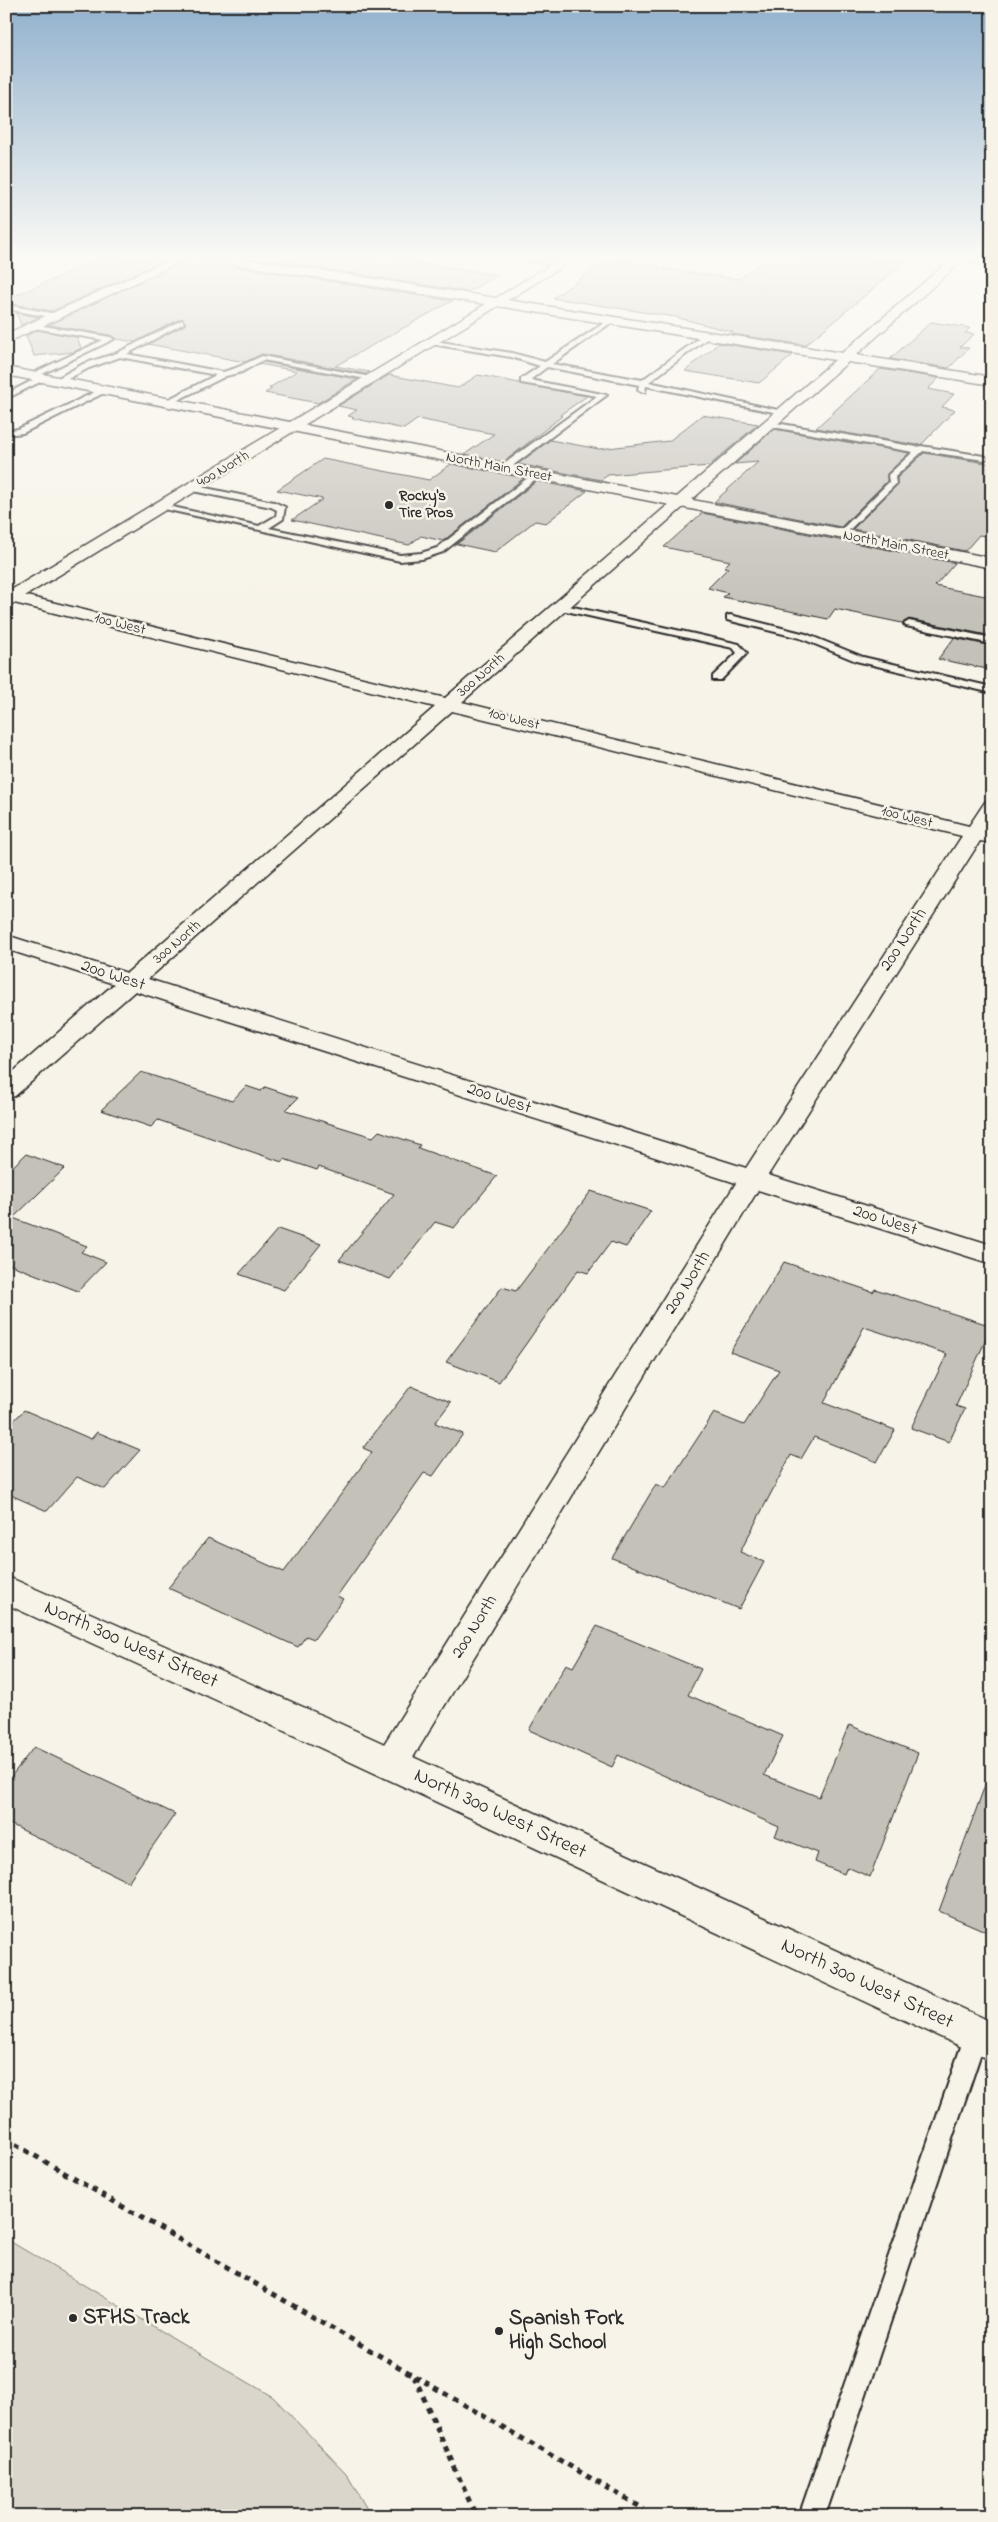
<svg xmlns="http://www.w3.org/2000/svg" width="998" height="2522" font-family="'Indie Flower',sans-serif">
	<rect width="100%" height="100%" fill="#f7f3e8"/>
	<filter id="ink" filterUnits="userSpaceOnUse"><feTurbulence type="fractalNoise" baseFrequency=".02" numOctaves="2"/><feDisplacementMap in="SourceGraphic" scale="10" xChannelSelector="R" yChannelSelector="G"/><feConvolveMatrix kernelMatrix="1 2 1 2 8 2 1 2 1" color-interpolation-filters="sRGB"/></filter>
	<g filter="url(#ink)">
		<path fill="#dad6cc" stroke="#82807c" d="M 6,2239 L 273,2397 L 346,2473 L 371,2516 L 6,2516 Z"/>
		<path fill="#c4c1b9" stroke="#2b2b2b" d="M 97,260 L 165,260 L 52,311 L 13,304 L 10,298 Z
			M 186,260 L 226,260 L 234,266 L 452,301 L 335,366 L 370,372 L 366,374 L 262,354 L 245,362 L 148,344 L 185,325 L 182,318 L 135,342 L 116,339 L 110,335 L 49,325 Z
			M 266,260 L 400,260 L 498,275 L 468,292 Z
			M 618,260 L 660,266 L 657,268 L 739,279 L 764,260 L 798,265 L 805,260 L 831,263 L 835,260 L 908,260 L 805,345 L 731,334 L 733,332 L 675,317 L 553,298 L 603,263 L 609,264 Z
			M 16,313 L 39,317 L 21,325 Z
			M 931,322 L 970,328 L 965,333 L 974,334 L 960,347 L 969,348 L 949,368 L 890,359 Z
			M 37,330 L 77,337 L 81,348 L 74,352 L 34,356 L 26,336 Z
			M 719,343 L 793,355 L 759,383 L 685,371 Z
			M 263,362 L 357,379 L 318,403 L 265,393 L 272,389 L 269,388 L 297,371 L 259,364 Z
			M 880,369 L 939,378 L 928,389 L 954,394 L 942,407 L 955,410 L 922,444 L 917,445 L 816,428 Z
			M 389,375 L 458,388 L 478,375 L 587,396 L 560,415 L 562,416 L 504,462 L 465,454 L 494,434 L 418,419 L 404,429 L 352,418 L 354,417 L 348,416 L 357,410 L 338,406 Z
			M 702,415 L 758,424 L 709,466 L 608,475 L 601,480 L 518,464 L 550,440 L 599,449 L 669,441 Z
			M 774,429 L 909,453 L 887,474 L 887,481 L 841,527 L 714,502 L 758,462 L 735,464 Z
			M 924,453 L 992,464 L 992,537 L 979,535 L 965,551 L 853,529 L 897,485 L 897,478 Z
			M 323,459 L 429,480 L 451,464 L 524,478 L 443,541 L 421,536 L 409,545 L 292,520 L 323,499 L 277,490 Z
			M 537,481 L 587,491 L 546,523 L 535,521 L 495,552 L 457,544 Z
			M 702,513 L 955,563 L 935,586 L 985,596 L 992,587 L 992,636 L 909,619 L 902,623 L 835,609 L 828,619 L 723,597 L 728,593 L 708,588 L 728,568 L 724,567 L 730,561 L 664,547 Z
			M 954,638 L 992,646 L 992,670 L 938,659 Z
			M 141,1072 L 232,1101 L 246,1086 L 261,1091 L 265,1087 L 298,1098 L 286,1110 L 373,1137 L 379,1131 L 420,1145 L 418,1148 L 497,1176 L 454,1228 L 435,1222 L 390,1279 L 339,1260 L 394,1194 L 319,1167 L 317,1170 L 284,1159 L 282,1162 L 158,1120 L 151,1127 L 101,1110 Z
			M 26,1154 L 65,1168 L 13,1218 L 87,1246 L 81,1252 L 106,1262 L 78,1291 L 6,1263 L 6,1173 Z
			M 591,1191 L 651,1211 L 626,1247 L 611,1242 L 588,1273 L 578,1270 L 499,1382 L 446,1362 L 502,1287 L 516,1291 Z
			M 278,1229 L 321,1244 L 284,1290 L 239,1274 Z
			M 784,1262 L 873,1292 L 875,1289 L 992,1326 L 956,1406 L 965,1409 L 949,1442 L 911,1428 L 947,1354 L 864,1327 L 824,1403 L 895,1430 L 877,1462 L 814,1437 L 801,1459 L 791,1455 L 740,1552 L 764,1562 L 739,1609 L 612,1558 L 656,1484 L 665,1488 L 714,1413 L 744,1425 L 779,1370 L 730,1352 Z
			M 411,1386 L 451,1402 L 435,1423 L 463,1434 L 433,1476 L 424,1473 L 337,1596 L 343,1599 L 314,1639 L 306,1636 L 298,1647 L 168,1588 L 208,1538 L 284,1572 L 372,1452 L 363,1448 Z
			M 24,1410 L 91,1439 L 97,1432 L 140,1450 L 105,1489 L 77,1477 L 47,1511 L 6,1493 L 6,1429 Z
			M 597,1626 L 701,1669 L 688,1695 L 783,1736 L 764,1775 L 819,1797 L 849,1725 L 918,1753 L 870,1877 L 847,1867 L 844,1874 L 815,1862 L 818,1853 L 775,1836 L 779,1827 L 618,1755 L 612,1767 L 529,1730 L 566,1664 L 573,1667 Z
			M 34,1747 L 175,1814 L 128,1882 L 6,1822 L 6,1783 Z
			M 988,1777 L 992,1778 L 992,1934 L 939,1911 Z"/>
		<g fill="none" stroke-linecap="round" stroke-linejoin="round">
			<defs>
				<path id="service" d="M 527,260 L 543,260 L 563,264 L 560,266 Z
					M 6,305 L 56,314 L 59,316 L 56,318 L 6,309 Z
					M 610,319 L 612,322 L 552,364 L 642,380 L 705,334 L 708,338 L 649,382 L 787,412 L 783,414 L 646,386 L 645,392 L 642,392 L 638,390 L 639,385 L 547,367 L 530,380 L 607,395 L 507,470 L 501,470 L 501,466 L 597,396 L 521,383 L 521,379 L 540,366 L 511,357 L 431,344 L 428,340 L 512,353 L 545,362 Z
					M 182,320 L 184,323 L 127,354 L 223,372 L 236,368 L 262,356 L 376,378 L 372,380 L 263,360 L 242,372 L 226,376 L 170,404 L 166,402 L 167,400 L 216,375 L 120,357 L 89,368 L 60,383 L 53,381 L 83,364 L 117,353 Z
					M 31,324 L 110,337 L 114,339 L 34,378 L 31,378 L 31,374 L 103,340 L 34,328 Z
					M 41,376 L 48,378 L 6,399 L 6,394 Z
					M 103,388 L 110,390 L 23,433 L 6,435 L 6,431 L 18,429 Z
					M 770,422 L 917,447 L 921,446 L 984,456 L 988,458 L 984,460 L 923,451 L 895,477 L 896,484 L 842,537 L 839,536 L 839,532 L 889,482 L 888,475 L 913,452 L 767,426 L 766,424 Z
					M 534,473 L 541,475 L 443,552 L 422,559 L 400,561 L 155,507 L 159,504 L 259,526 L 276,516 L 277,510 L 271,507 L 188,490 L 188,486 L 191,485 L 274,502 L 285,507 L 283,519 L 269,528 L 400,555 L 421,553 L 437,548 Z
					M 560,604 L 739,644 L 747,653 L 721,680 L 713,680 L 713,676 L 737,653 L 733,648 L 557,609 L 555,607 Z
					M 730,615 L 806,634 L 863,657 L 992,687 L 992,693 L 856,661 L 800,638 L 727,620 L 727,616 Z
					M 909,621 L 992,638 L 992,644 L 906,626 L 904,624 Z
					M 976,2024 L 984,2028 L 987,2035 L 825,2516 L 799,2516 L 965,2035 L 968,2028 Z"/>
				<path id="minor" d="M 169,260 L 184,260 L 6,343 L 6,334 Z
					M 228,260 L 255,260 L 842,353 L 950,260 L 963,260 L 856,355 L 992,377 L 992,385 L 848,362 L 462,702 L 969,826 L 985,802 L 992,800 L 992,822 L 987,830 L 992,831 L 992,843 L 980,841 L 768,1175 L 992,1245 L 992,1264 L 758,1190 L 403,1774 L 391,1778 L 379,1774 L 373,1763 L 379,1752 L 736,1183 L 135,991 L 15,1096 L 6,1099 L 6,1078 L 114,984 L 6,949 L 6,935 L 127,973 L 435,707 L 6,601 L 6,591 L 445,698 L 835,360 L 234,264 ZM 452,711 L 962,836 L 746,1168 L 148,979 Z
					M 971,260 L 992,260 L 992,266 L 973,263 Z"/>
				<path id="tertiary" d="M 6,1576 L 319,1714 L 992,2022 L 992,2061 L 295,1736 L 6,1604 Z"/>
				<path id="secondary" d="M 559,260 L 573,260 L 12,604 L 6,605 L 6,593 Z"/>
				<path id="primary" d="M 6,367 L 992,558 L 992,568 L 6,375 Z"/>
			</defs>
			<use href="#service" stroke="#2b2b2b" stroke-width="4"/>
			<use href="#minor" stroke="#2b2b2b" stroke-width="3"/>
			<use href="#tertiary" stroke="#2b2b2b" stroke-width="3"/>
			<use href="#secondary" stroke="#2b2b2b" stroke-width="3"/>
			<use href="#primary" stroke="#2b2b2b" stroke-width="3"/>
			<path stroke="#2b2b2b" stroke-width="5" stroke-dasharray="5.5 5.5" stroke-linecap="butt" d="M 6,2139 L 644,2509
				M 414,2376 L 476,2516"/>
			<use href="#service" fill="#f7f3e8" fill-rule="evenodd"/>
			<use href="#minor" fill="#f7f3e8" fill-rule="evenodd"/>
			<use href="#tertiary" fill="#f7f3e8" fill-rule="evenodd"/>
			<use href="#secondary" fill="#f7f3e8" fill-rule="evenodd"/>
			<use href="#primary" fill="#f7f3e8" fill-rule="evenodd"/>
		</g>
	</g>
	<linearGradient id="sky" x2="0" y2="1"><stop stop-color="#91b1cd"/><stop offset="0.42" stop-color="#fbfaf5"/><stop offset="1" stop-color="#fbfaf5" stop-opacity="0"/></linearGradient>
	<rect width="998" height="613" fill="url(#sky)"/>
	<g fill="#2b2b2b" stroke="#f7f3e8" stroke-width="2">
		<circle cx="389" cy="505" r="5"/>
		<circle cx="73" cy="2318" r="5"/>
		<circle cx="499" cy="2331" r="5"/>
	</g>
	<g text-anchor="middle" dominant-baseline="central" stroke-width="5" stroke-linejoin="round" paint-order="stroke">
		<g font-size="15" fill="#2b2b2b" stroke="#f7f3e8">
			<text transform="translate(499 467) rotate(11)">North Main Street</text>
			<text transform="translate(223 469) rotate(-31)">400 North</text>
			<text transform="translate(896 545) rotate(11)">North Main Street</text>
			<text transform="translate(120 624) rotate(14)">100 West</text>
			<text transform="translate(481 675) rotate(-41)">300 North</text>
			<text transform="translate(514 719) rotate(14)">100 West</text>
			<text transform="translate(907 817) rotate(14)">100 West</text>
			<text transform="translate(177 942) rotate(-41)">300 North</text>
		</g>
		<g font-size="15" font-weight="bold" fill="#2b2b2b" stroke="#f7f3e8" text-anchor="start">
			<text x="399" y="496">Rocky's<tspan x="399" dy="17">Tire Pros</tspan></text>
		</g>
		<g font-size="18" fill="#2b2b2b" stroke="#f7f3e8">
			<text transform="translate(904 940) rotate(-57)">200 North</text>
			<text transform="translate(113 976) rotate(18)">200 West</text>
			<text transform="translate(499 1099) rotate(18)">200 West</text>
			<text transform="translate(885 1221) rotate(18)">200 West</text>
			<text transform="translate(688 1283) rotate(-58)">200 North</text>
			<text transform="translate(475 1627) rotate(-58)">200 North</text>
		</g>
		<g font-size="21" fill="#2b2b2b" stroke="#f7f3e8">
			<text transform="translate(131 1645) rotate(24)">North 300 West Street</text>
			<text transform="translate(500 1814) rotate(25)">North 300 West Street</text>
			<text transform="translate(867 1984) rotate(25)">North 300 West Street</text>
		</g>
		<g font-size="21" font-weight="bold" fill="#2b2b2b" stroke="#f7f3e8" text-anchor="start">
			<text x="83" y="2318">SFHS Track</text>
			<text x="509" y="2319">Spanish Fork<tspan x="509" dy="24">High School</tspan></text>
		</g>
	</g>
	<rect width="998" height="2522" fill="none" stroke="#f7f3e8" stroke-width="25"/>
	<rect x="12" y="12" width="973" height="2497" fill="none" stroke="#2b2b2b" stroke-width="2" filter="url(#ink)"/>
</svg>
